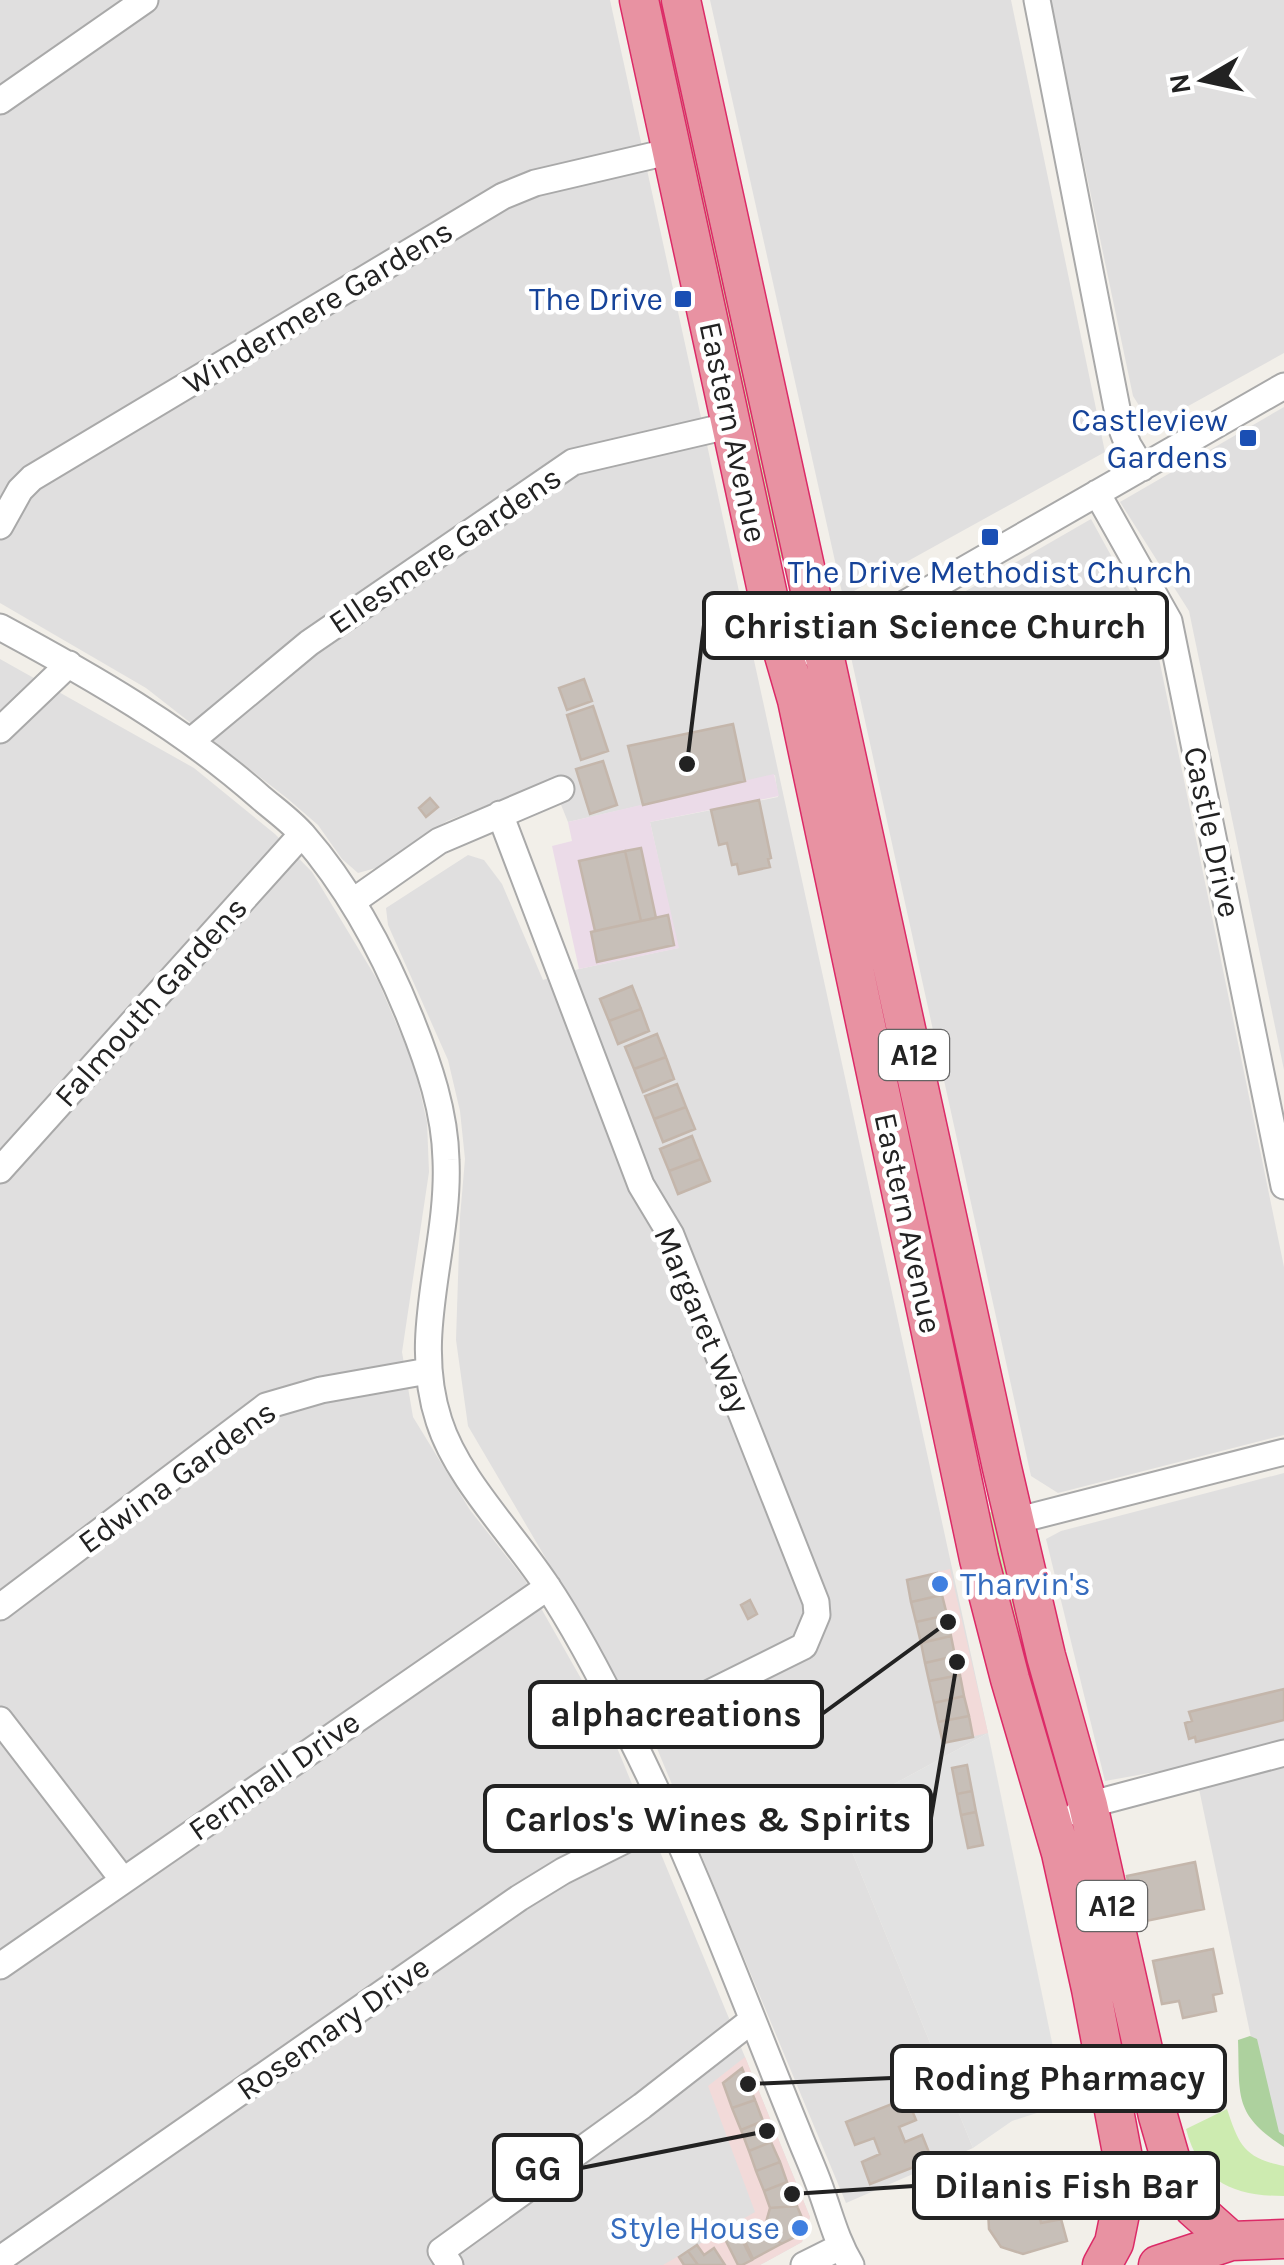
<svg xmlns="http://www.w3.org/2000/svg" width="1284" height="2265" font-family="Karla,sans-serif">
	<rect width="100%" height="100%" fill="#f2efe9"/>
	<path fill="#e0dfdf" d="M 0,0 L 610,0 L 988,1733 L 837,1815 L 973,2148 L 846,2203 L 656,1746 L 468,1426 L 456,1340 L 460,1217 L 465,1159 L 460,1111 L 448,1060 L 388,925 L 386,908 L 468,855 L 484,860 L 502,884 L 543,980 L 579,969 L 678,948 L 650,822 L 778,797 L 775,775 L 568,822 L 551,780 L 447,821 L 376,868 L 358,873 L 342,859 L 318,825 L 288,799 L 146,688 L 0,603 Z
		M 710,0 L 1011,0 L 1105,452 L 843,597 Z
		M 1050,0 L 1284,0 L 1284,353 L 1152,426 L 1133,396 Z
		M 1284,407 L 1284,1070 L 1189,611 L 1120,502 Z
		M 1091,519 L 1154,634 L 1284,1267 L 1284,1435 L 1058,1493 L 1031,1476 L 851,657 Z
		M 0,659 L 194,768 L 275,834 L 312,872 L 378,981 L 414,1065 L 427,1122 L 429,1172 L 402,1352 L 413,1417 L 470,1510 L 525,1580 L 608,1726 L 745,2057 L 810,2217 L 802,2242 L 760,2265 L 0,2265 Z
		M 1284,1473 L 1284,2137 L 1272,2138 L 1194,1765 L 1105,1781 L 1046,1539 L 1061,1531 Z"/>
	<path fill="#f2dad9" d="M 950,1569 L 988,1733 L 943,1743 L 906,1579 Z
		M 745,2057 L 810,2217 L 802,2242 L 760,2265 L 663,2265 L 755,2212 L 708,2086 Z"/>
	<path fill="#ebdbe8" d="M 774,774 L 779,796 L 650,822 L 679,948 L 579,969 L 552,846 L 572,841 L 568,822 Z"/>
	<path fill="#cdebb0" d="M 649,0 L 665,0 L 788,557 L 772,560 Z
		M 1000,1510 L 1069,1790 L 1063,1799 L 982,1514 Z
		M 1227,2109 C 1239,2145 1244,2158 1284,2166 L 1284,2196 C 1233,2196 1200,2182 1186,2129 Z"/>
	<path fill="#add19e" d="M 1250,2036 L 1257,2039 L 1279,2132 L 1284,2135 L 1284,2147 C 1233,2114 1240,2096 1238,2040 Z"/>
	<path fill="#e2e2e2" d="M 988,1733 L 1066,2110 L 1040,2112 L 1012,2121 L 973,2148 L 837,1815 Z"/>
	<path fill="#c7bfb8" stroke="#c4b6ab" stroke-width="2.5" d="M 584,679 L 592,701 L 567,710 L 559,688 Z
		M 593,706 L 608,751 L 581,760 L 567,715 Z
		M 733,724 L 745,781 L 643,805 L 628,746 Z
		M 603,761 L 617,805 L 590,814 L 576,769 Z
		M 430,798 L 438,807 L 426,817 L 419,808 Z
		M 759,800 L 771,858 L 768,859 L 770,867 L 739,874 L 737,864 L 732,865 L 727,843 L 719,845 L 711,810 Z
		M 641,848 L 656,918 L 641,921 L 625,851 Z
		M 625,851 L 641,921 L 595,931 L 579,861 Z
		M 668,915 L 674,945 L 597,962 L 591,932 Z
		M 632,986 L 641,1009 L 609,1021 L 600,999 Z
		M 641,1009 L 649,1031 L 618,1044 L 609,1021 Z
		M 657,1034 L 666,1057 L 634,1069 L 625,1047 Z
		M 666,1057 L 674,1079 L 643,1092 L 634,1069 Z
		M 677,1084 L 686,1107 L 654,1119 L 645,1096 Z
		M 686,1107 L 695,1129 L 663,1142 L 654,1119 Z
		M 692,1136 L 701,1159 L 669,1171 L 660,1149 Z
		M 701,1159 L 710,1181 L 678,1194 L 669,1171 Z
		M 937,1573 L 942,1595 L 911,1602 L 907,1580 Z
		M 942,1595 L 947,1615 L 916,1622 L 911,1602 Z
		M 750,1600 L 757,1614 L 748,1619 L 741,1605 Z
		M 947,1615 L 951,1636 L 921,1643 L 916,1622 Z
		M 951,1636 L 955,1656 L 925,1663 L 921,1643 Z
		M 955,1656 L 960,1675 L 929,1681 L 925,1663 Z
		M 960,1675 L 964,1696 L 934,1703 L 929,1681 Z
		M 1284,1689 L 1284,1720 L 1196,1742 L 1195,1737 L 1189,1739 L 1185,1723 L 1192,1721 L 1189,1712 Z
		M 964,1696 L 969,1716 L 938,1722 L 934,1703 Z
		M 969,1716 L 973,1737 L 943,1743 L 938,1722 Z
		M 967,1765 L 972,1791 L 957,1794 L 952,1768 Z
		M 972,1791 L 976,1812 L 961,1815 L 957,1794 Z
		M 976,1812 L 983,1845 L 968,1848 L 961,1815 Z
		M 1195,1862 L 1204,1909 L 1136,1923 L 1127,1876 Z
		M 1213,1949 L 1222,1993 L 1213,1995 L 1216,2011 L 1183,2018 L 1179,2001 L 1162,2004 L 1153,1961 Z
		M 742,2068 L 755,2100 L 732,2108 L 723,2083 Z
		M 907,2098 L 916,2120 L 899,2127 L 905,2142 L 922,2135 L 932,2160 L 870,2184 L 862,2162 L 880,2154 L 874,2138 L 855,2145 L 846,2122 Z
		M 755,2100 L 763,2121 L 741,2130 L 732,2108 Z
		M 763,2121 L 771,2142 L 749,2151 L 741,2130 Z
		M 771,2142 L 780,2162 L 756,2171 L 749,2151 Z
		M 780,2162 L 787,2182 L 764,2191 L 756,2171 Z
		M 1054,2179 L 1057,2199 L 1037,2204 L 1041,2223 L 1061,2219 L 1067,2241 L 1023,2254 L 1001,2247 L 989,2229 L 988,2210 L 993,2199 L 1010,2185 Z
		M 787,2182 L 797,2206 L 770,2208 L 764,2191 Z
		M 1058,2199 L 1062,2219 L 1041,2223 L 1037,2204 Z
		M 797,2206 L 803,2220 L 797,2236 L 781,2244 L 765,2226 L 770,2208 Z
		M 735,2226 L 752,2260 L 742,2265 L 738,2265 L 722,2233 Z
		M 765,2226 L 781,2244 L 753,2259 L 743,2237 Z
		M 697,2245 L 704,2255 L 714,2248 L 725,2265 L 698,2265 L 688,2251 Z
		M 688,2251 L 698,2265 L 684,2265 L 679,2257 Z"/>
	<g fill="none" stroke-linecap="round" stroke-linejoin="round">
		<defs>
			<path id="minor" d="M 1037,0 L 1120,424 L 1128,445 L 1142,468
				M 0,101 L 145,0
				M 1097,493 L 1169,621 L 1284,1186
				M 0,526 L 20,490 L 32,478 L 503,196 L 535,183 L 672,151
				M 0,627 C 91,676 182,728 260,797 C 274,809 291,821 303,835 C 350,889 385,955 411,1020 C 429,1065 445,1112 446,1160 C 450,1248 410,1333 439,1421 C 457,1478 511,1532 545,1583 C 577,1630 605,1685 630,1736 C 694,1863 743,1998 797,2130 C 805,2151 815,2172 822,2193 C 831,2218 837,2242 851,2265
				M 809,652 L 824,643 L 857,631 L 1284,386
				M 0,730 L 69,664
				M 191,741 L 309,643 L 573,462 L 732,425
				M 500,814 L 641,1185 L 671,1235 L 816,1602 L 817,1615 L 804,1646 L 629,1733
				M 352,902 L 439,841 L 561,789
				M 0,1170 L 302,834
				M 1015,1521 L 1284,1452
				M 0,1607 L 266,1406 L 321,1390 L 428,1371
				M 0,1720 L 123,1880
				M 1078,1813 L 1088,1805 L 1284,1753
				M 0,1966 L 548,1587
				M 6,2255 L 519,1898 L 563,1871 L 669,1818
				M 450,2265 L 441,2251 L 642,2106 L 751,2021
				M 804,2265 L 840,2247"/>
			<path id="highway" d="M 639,0 L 772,614 L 797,700 L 979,1559 L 1010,1679 L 1061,1853 L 1091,1989 L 1127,2179 L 1114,2243 L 1102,2265
				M 681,0 L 1002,1468 L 1046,1656 L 1088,1805 L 1158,2116 L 1178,2185 L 1194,2208 L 1231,2241
				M 1158,2265 L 1231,2241 L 1284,2239"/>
		</defs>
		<use href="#minor" stroke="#a9a9a9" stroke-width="29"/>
		<use href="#highway" stroke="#dc2a67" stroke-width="41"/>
		<use href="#minor" stroke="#fff" stroke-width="25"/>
		<use href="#highway" stroke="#e892a2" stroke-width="38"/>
	</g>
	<g fill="#1a4fb4" stroke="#fff" stroke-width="4">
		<rect x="673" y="289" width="20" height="20" rx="5"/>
		<rect x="1238" y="428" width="20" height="20" rx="5"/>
		<rect x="980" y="527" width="20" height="20" rx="5"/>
	</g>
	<g fill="#3f7fe0" stroke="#fff" stroke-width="4">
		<circle cx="940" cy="1584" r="10"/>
		<circle cx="800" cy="2228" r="10"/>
	</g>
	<g text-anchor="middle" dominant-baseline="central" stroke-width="9" stroke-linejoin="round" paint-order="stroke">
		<g fill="#fff" stroke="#646464" stroke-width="2.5">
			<rect x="879" y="1030" width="70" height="50" rx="8"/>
			<rect x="1077" y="1881" width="70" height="50" rx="8"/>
		</g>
		<g font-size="30" font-weight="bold" fill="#222">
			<text x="914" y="1055">A12</text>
			<text x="1112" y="1906">A12</text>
		</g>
		<g font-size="32" fill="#164399" stroke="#fff" text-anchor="end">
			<text x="663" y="299">The Drive</text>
			<text x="1228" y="420">Castleview<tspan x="1228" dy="37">Gardens</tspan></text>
			<text x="990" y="572" text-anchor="middle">The Drive Methodist Church</text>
		</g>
		<g font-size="32" fill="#222" stroke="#fff">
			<text transform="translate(318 307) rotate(-31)">Windermere Gardens</text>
			<text transform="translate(733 432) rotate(78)">Eastern Avenue</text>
			<text transform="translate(445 550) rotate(-34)">Ellesmere Gardens</text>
			<text transform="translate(1212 832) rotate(78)">Castle Drive</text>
			<text transform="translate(151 1002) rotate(-48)">Falmouth Gardens</text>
			<text transform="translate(908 1223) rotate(78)">Eastern Avenue</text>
			<text transform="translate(702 1320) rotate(67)">Margaret Way</text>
			<text transform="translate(177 1477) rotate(-36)">Edwina Gardens</text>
			<text transform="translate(274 1776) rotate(-35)">Fernhall Drive</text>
			<text transform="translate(333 2028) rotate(-35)">Rosemary Drive</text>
		</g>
		<g font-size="32" fill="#366cbe" stroke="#fff" text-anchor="start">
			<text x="960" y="1584">Tharvin's</text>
			<text x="780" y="2228" text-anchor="end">Style House</text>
		</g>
	</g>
	<path fill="none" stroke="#222" stroke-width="4" d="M687 764L704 625M948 1622L822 1714M957 1662L931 1818M748 2084L892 2078M767 2131L581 2168M792 2194L914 2186"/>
	<g fill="#222" stroke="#fff" stroke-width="4">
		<circle cx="687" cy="764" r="10"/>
		<circle cx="948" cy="1622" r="10"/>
		<circle cx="957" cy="1662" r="10"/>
		<circle cx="748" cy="2084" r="10"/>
		<circle cx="767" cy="2131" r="10"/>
		<circle cx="792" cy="2194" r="10"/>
	</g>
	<g fill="#fff" stroke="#222" stroke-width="4">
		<rect x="704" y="593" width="463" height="65" rx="10"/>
		<rect x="530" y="1682" width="292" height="65" rx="10"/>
		<rect x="485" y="1786" width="446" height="65" rx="10"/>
		<rect x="892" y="2046" width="333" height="65" rx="10"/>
		<rect x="494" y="2135" width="87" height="65" rx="10"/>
		<rect x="914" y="2153" width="304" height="65" rx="10"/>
	</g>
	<g font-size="35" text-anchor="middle" font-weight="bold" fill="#222">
		<text x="935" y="638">Christian Science Church</text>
		<text x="676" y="1726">alphacreations</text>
		<text x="708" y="1831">Carlos's Wines &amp; Spirits</text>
		<text x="1059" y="2090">Roding Pharmacy</text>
		<text x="538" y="2180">GG</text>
		<text x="1066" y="2198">Dilanis Fish Bar</text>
	</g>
	<g transform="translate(1204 80) rotate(261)" stroke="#ffffff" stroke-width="8" paint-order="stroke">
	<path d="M0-8L18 38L0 25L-18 38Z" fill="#222222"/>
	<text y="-15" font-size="28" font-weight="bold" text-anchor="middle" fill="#222222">N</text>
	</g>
</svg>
